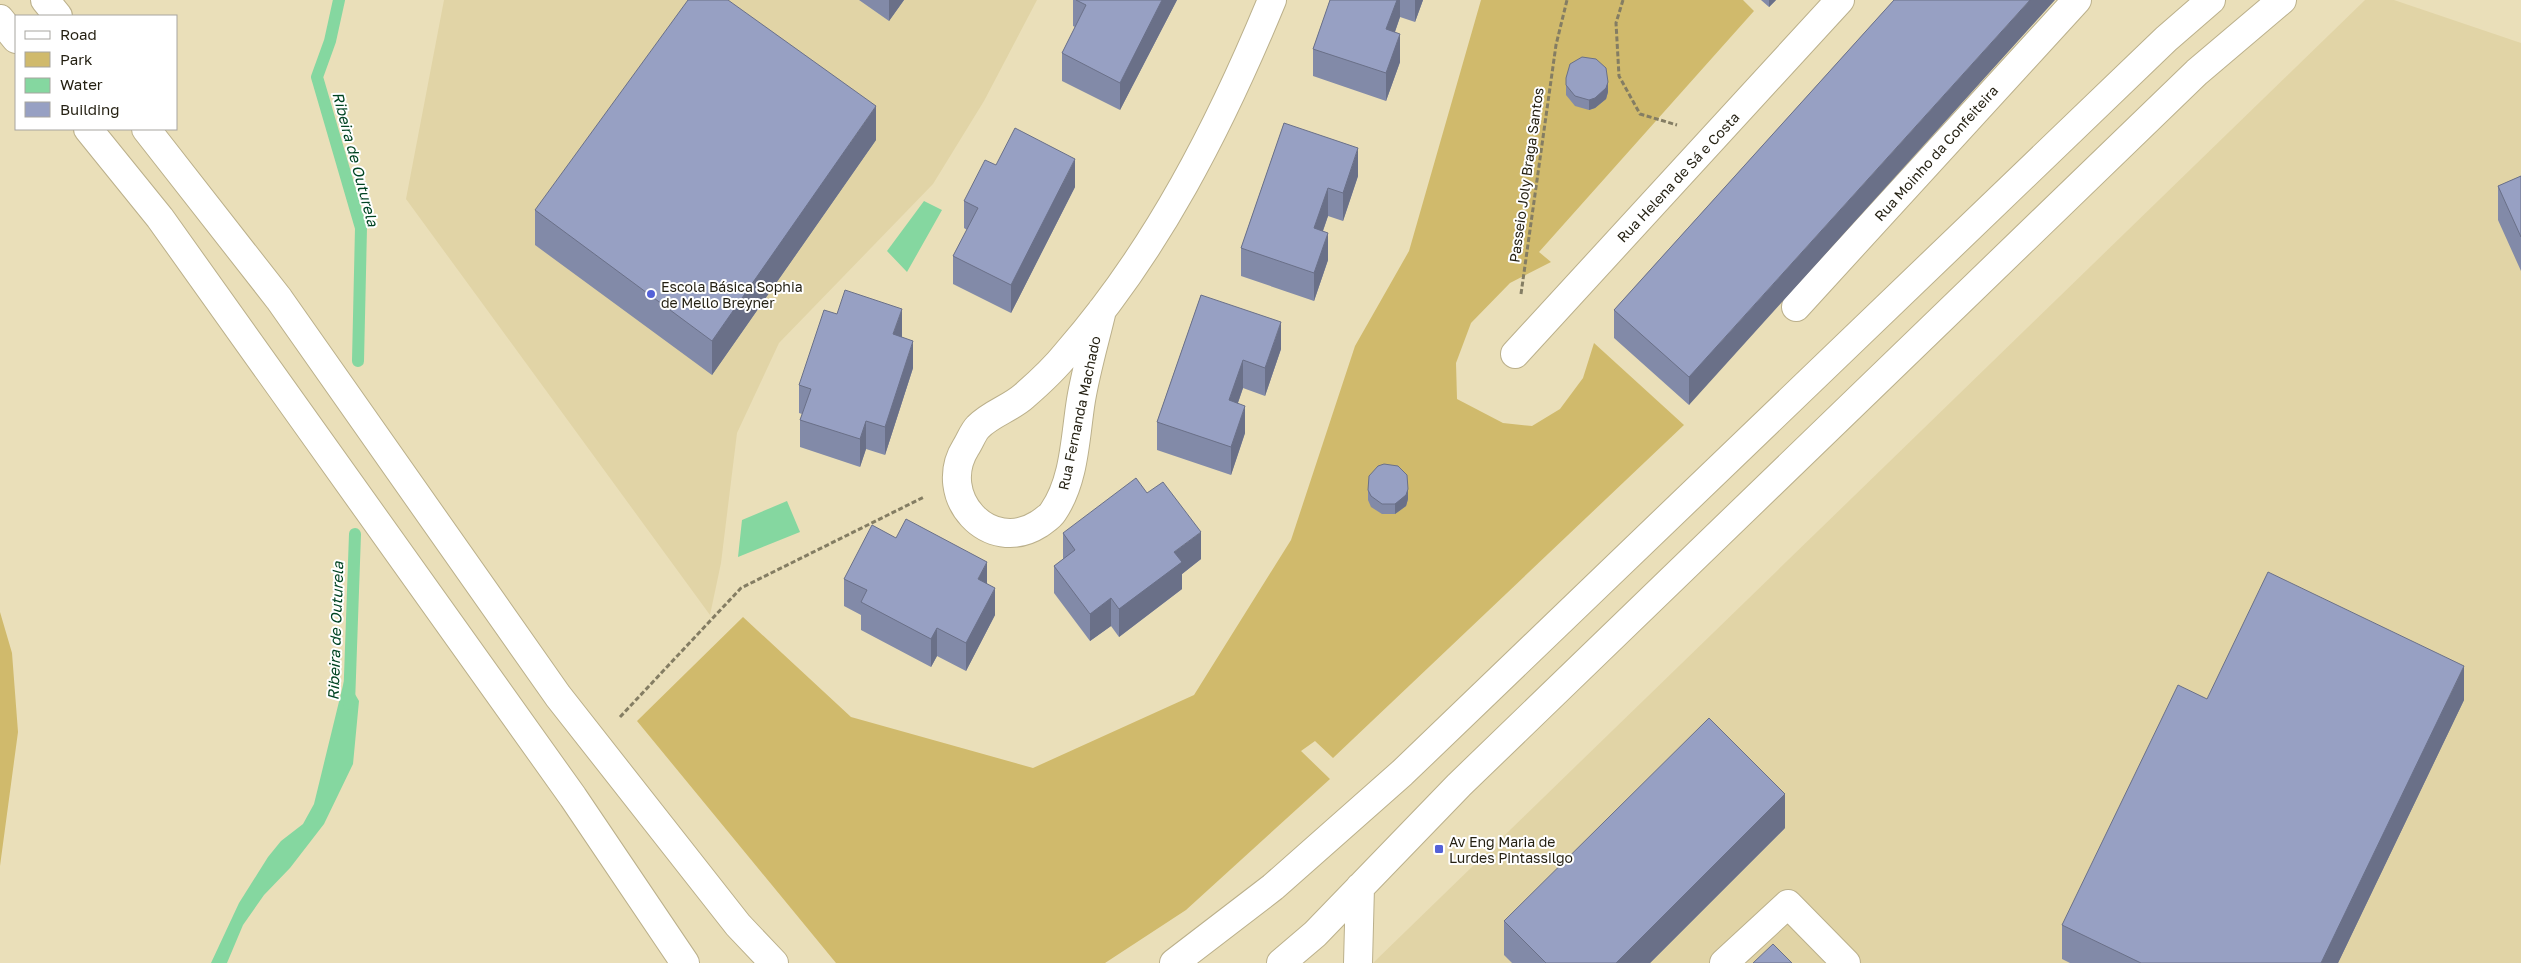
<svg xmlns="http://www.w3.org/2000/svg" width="2521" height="963" font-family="'Golos Text',sans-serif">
	<rect width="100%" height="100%" fill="#eadfb9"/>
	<path fill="#e1d4a6" d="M 444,0 L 1037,0 L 984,101 L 933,184 L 779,343 L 737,433 L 721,563 L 710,615 L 406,199 Z
		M 2365,0 L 2394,0 L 2521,43 L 2521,963 L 1373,963 Z"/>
	<path fill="#d0ba6c" d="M 1481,0 L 1743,0 L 1754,11 L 1539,252 L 1551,262 L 1510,283 L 1471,323 L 1456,363 L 1457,399 L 1503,423 L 1532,426 L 1560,409 L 1583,378 L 1594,343 L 1684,425 L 1333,758 L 1315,741 L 1301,751 L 1330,779 L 1186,910 L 1105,963 L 836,963 L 637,721 L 743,617 L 851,717 L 1033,768 L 1194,695 L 1291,540 L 1355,346 L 1409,251 Z
		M 0,612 L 12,653 L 18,732 L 0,866 Z"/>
	<path fill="#85d7a0" d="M 924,201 L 942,210 L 907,272 L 887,251 Z
		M 787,501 L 800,532 L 738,557 L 742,520 Z
		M 345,677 L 359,701 L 353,764 L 324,824 L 290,868 L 264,895 L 243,925 L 227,963 L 211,963 L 239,903 L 268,857 L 281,841 L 303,824 L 314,804 Z"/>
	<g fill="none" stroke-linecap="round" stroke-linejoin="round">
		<path stroke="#85d7a0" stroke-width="12" d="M 339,0 L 330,41 L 317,77 L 361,228 L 358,361
			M 349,704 L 355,534"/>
		<defs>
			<path id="minor" d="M 45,0 L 58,16
				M 0,19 L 16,39
				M 88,129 L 160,218 L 573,797 L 685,963
				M 146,129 L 279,299 L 558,696 L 738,925 L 774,963
				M 1796,307 L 2077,0
				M 1102,310 C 1095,340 1086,370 1081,400 C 1075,437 1075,480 1053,512 C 1050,517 1044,520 1039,524 C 989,556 935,496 966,447 C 970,441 973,432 978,427 C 990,414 1011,408 1024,396 C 1039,383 1055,368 1067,353 C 1157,250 1220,126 1272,0
				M 1515,354 L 1840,0
				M 1174,963 L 1273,887 L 1402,773 L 2166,39 L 2211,0
				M 1281,963 L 1315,934 L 1459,785 L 2197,72 L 2282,0
				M 1358,963 L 1360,887
				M 1724,963 L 1788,904 L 1846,963"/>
		</defs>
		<use href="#minor" stroke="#bbb08b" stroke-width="30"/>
		<path stroke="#847d63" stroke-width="3" stroke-dasharray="5 2.5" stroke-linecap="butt" d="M 1623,0 L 1616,23 L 1619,76 L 1640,114 L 1677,125
			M 1521,294 L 1556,45 L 1567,0
			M 620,717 L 741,588 L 924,497"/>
		<use href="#minor" stroke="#fff" stroke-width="28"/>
	</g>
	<path fill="#828aa8" d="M 859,0 L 904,0 L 889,21 Z
		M 1073,0 L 1177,0 L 1120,110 L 1062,81 L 1062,53 L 1075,27 L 1073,26 Z
		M 1330,0 L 1423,0 L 1415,22 L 1400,17 L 1395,32 L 1400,62 L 1386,101 L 1313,76 L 1313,49 Z
		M 1761,0 L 1776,0 L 1769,7 Z
		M 1894,0 L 1689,405 L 1614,338 L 1614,310 Z
		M 1566,78 L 1608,92 L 1606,99 L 1595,108 L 1589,110 L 1575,106 L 1566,95 Z
		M 1284,123 L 1358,176 L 1343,221 L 1328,216 L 1323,231 L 1328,260 L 1314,301 L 1241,276 L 1241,248 Z
		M 876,140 L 712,375 L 535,245 L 535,210 Z
		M 996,165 L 1075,187 L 1011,313 L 953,284 L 953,256 L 967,230 L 964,228 L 964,201 Z
		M 2521,176 L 2521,271 L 2498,220 L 2498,186 Z
		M 1201,295 L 1281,349 L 1265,396 L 1243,388 L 1238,403 L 1245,433 L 1231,475 L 1157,450 L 1157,422 Z
		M 901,337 L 913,368 L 885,455 L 866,449 L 860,467 L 800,447 L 800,420 L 802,414 L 799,413 L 799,385 Z
		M 1368,490 L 1408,499 L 1406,506 L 1395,514 L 1382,514 L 1371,507 L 1368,500 Z
		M 1063,533 L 1201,559 L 1182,574 L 1182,589 L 1119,637 L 1111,626 L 1090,641 L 1054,593 L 1054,566 L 1063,559 Z
		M 844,579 L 987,583 L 995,615 L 966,671 L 937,656 L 931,667 L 861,630 L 861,615 L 844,606 Z
		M 2207,699 L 2464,700 L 2338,963 L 2070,963 L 2062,959 L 2062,925 Z
		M 1785,828 L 1650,963 L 1512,963 L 1504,955 L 1504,921 Z"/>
	<path fill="#6a7088" d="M 889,0 L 904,0 L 889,21 Z
		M 1162,0 L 1177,0 L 1120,110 L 1120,83 Z
		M 1397,0 L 1400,0 L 1400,17 L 1386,57 L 1386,29 Z
		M 1415,0 L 1423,0 L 1415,22 Z
		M 1769,0 L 1776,0 L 1769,7 Z
		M 2030,0 L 2055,0 L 1689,405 L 1689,377 Z
		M 1400,34 L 1400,62 L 1386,101 L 1386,73 Z
		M 1608,82 L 1608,92 L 1606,99 L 1595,108 L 1589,110 L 1589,100 Z
		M 876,106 L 876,140 L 712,375 L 712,341 Z
		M 1358,148 L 1358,176 L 1343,221 L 1343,193 Z
		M 1075,159 L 1075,187 L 1011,313 L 1011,285 Z
		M 1328,188 L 1328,216 L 1314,256 L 1314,228 Z
		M 1328,233 L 1328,260 L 1314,301 L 1314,273 Z
		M 902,309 L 902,337 L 893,362 L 893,334 Z
		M 1281,322 L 1281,349 L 1265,396 L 1265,368 Z
		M 913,341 L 913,368 L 885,455 L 885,427 Z
		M 1243,360 L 1243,388 L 1229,428 L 1229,400 Z
		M 1245,406 L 1245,433 L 1231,475 L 1231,447 Z
		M 866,421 L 866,449 L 860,467 L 860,439 Z
		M 1408,489 L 1408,499 L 1406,506 L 1395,514 L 1395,504 Z
		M 1201,532 L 1201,559 L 1182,574 L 1182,589 L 1119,637 L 1119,609 L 1174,552 Z
		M 987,562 L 987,589 L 978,579 Z
		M 995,588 L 995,615 L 966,671 L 966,643 Z
		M 1111,598 L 1111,626 L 1090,641 L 1090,614 Z
		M 937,628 L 937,656 L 931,667 L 931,639 Z
		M 2464,666 L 2464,700 L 2338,963 L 2321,963 Z
		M 1785,794 L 1785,828 L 1650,963 L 1616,963 Z"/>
	<path fill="#97a0c3" stroke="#6a7088" d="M 688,0 L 728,0 L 876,106 L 712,341 L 535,210 Z
		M 1076,0 L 1162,0 L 1120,83 L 1062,53 L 1086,5 Z
		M 1330,0 L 1397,0 L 1386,29 L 1400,34 L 1386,73 L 1313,49 Z
		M 1894,0 L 2030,0 L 1689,377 L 1614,310 Z
		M 1582,57 L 1596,59 L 1606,68 L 1608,82 L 1606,88 L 1595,98 L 1589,100 L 1575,96 L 1566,85 L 1566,78 L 1570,64 Z
		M 1284,123 L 1358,148 L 1343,193 L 1328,188 L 1314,228 L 1328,233 L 1314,273 L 1241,248 Z
		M 1015,128 L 1075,159 L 1011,285 L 953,256 L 978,208 L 964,201 L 985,160 L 996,165 Z
		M 2521,176 L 2521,237 L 2498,186 Z
		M 845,290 L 902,309 L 893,334 L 913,341 L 885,427 L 866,421 L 860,439 L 800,420 L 811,389 L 799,385 L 824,310 L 837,314 Z
		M 1201,295 L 1281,322 L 1265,368 L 1243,360 L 1229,400 L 1245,406 L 1231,447 L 1157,422 Z
		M 1384,464 L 1398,466 L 1407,475 L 1408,489 L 1406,495 L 1395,504 L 1382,504 L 1371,496 L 1368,490 L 1369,476 L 1378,466 Z
		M 1136,478 L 1147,493 L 1163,482 L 1201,532 L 1174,552 L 1182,562 L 1119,609 L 1111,598 L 1090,614 L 1054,566 L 1075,550 L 1063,533 Z
		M 906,519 L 987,562 L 978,579 L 995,588 L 966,643 L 937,628 L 931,639 L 861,602 L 867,590 L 844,579 L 872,525 L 896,538 Z
		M 2268,572 L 2464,666 L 2321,963 L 2141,963 L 2062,925 L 2178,685 L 2207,699 Z
		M 1709,718 L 1785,794 L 1616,963 L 1546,963 L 1504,921 Z
		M 1773,944 L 1792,963 L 1753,963 Z"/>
	<g fill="#5461d8" stroke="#fff" stroke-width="2">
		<circle cx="651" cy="294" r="5"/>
		<rect x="1434" y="844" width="10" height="10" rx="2.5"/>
	</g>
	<g text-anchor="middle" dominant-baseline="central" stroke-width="4" stroke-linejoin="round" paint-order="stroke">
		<g font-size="14" fill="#231f11" stroke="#fff">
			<text transform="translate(1936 153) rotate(-48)">Rua Moinho da Confeiteira</text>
			<text transform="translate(1526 175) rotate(-82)">Passeio Joly Braga Santos</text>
			<text transform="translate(1678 177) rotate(-47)">Rua Helena de Sá e Costa</text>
			<text transform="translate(1079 413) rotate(-78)">Rua Fernanda Machado</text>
		</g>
		<g font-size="14" fill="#231f11" stroke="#fff" text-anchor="start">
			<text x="661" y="286">Escola Básica Sophia<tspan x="661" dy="16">de Mello Breyner</tspan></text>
			<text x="1449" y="841">Av Eng Maria de<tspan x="1449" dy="16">Lurdes Pintassilgo</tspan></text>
		</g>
		<g font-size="15" font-style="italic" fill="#042" stroke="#fff">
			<text transform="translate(356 159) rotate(75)">Ribeira de Outurela</text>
			<text transform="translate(335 631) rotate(-88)">Ribeira de Outurela</text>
		</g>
	</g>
	<rect x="15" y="15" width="162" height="115" fill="#ffffff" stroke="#a7a5a0"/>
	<rect x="25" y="31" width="25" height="8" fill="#ffffff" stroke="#a7a5a0"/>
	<text x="60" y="40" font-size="15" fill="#231f11">Road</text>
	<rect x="25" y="52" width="25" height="15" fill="#d0ba6c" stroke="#a7a5a0"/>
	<text x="60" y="65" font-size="15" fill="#231f11">Park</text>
	<rect x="25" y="78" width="25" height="15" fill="#85d7a0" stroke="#a7a5a0"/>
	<text x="60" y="90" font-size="15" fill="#231f11">Water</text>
	<rect x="25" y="102" width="25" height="15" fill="#97a0c3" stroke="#a7a5a0"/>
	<text x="60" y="115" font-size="15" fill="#231f11">Building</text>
</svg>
